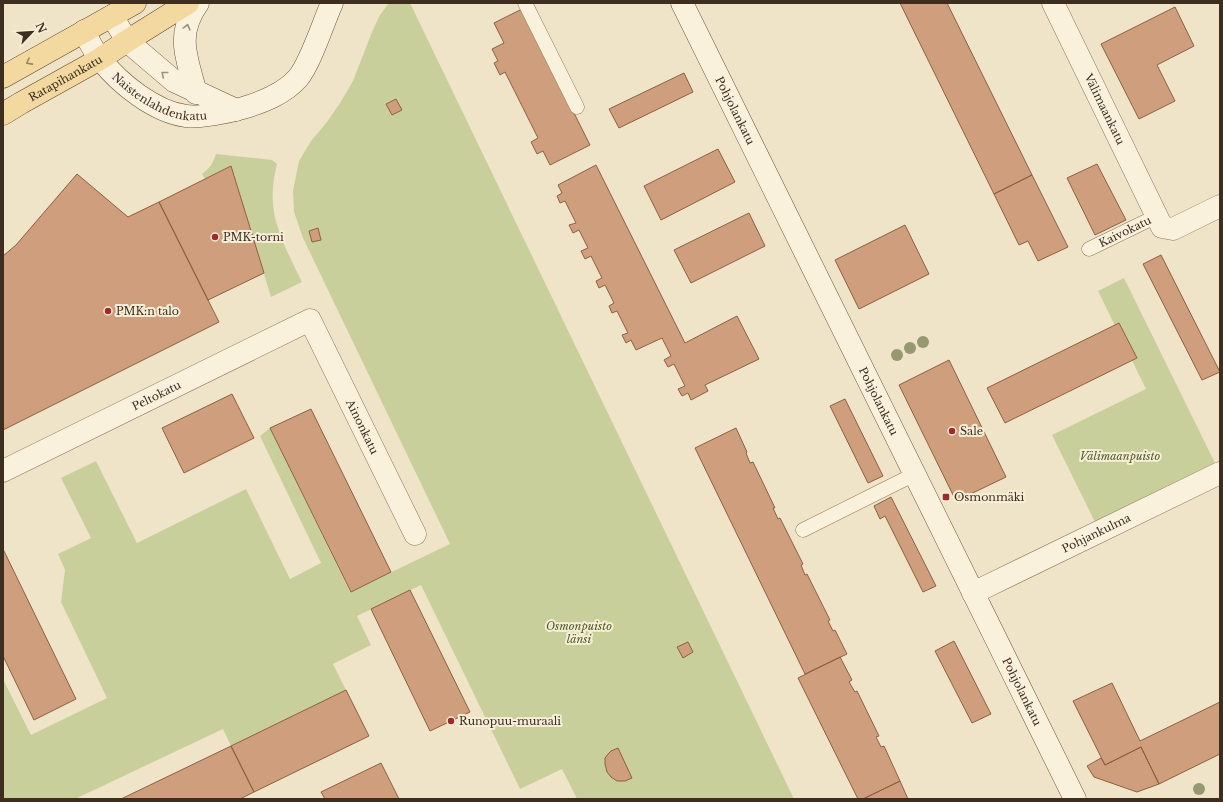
<svg xmlns="http://www.w3.org/2000/svg" width="1223" height="802" font-family="'Libre Baskerville',serif">
	<rect width="100%" height="100%" fill="#f0e4c8"/>
	<path fill="#c9cf9b" d="M 389,3 L 410,3 L 794,799 L 577,799 L 562,769 L 520,789 L 421,585 L 357,616 L 371,645 L 333,664 L 346,690 L 231,746 L 223,729 L 75,799 L 3,799 L 3,679 L 31,735 L 107,698 L 61,602 L 65,570 L 58,554 L 91,538 L 61,478 L 96,461 L 137,543 L 246,489 L 290,579 L 321,563 L 260,436 L 270,428 L 350,592 L 450,544 L 303,238 L 294,212 L 293,191 L 299,161 L 311,141 L 327,122 L 340,103 L 353,81 L 372,32 L 380,15 Z
		M 216,154 L 272,160 L 277,164 C 275,173 273,181 273,189 C 270,222 288,253 302,282 L 271,297 L 231,166 L 205,179 L 202,174 C 210,168 213,163 216,154 Z
		M 1124,278 L 1215,463 L 1095,522 L 1052,435 L 1146,389 L 1098,291 Z"/>
	<path fill="#cf9f7d" stroke="#8d5f41" d="M 900,3 L 947,3 L 1032,175 L 994,194 Z
		M 1175,7 L 1194,46 L 1157,65 L 1175,101 L 1139,119 L 1101,44 Z
		M 522,9 L 590,145 L 550,165 L 543,151 L 537,154 L 531,142 L 538,138 L 505,72 L 500,75 L 494,63 L 498,61 L 492,49 L 504,43 L 494,23 Z
		M 684,73 L 693,92 L 619,128 L 609,109 Z
		M 396,99 L 402,110 L 392,115 L 386,104 Z
		M 718,149 L 735,182 L 661,220 L 644,186 Z
		M 1097,164 L 1126,220 L 1095,235 L 1067,178 Z
		M 596,165 L 685,343 L 737,316 L 759,359 L 705,385 L 708,391 L 691,400 L 688,393 L 682,396 L 678,389 L 685,386 L 674,364 L 668,367 L 664,360 L 671,356 L 662,338 L 636,350 L 631,340 L 626,343 L 622,335 L 628,333 L 617,311 L 612,313 L 609,306 L 614,303 L 605,285 L 599,288 L 596,281 L 602,278 L 591,256 L 585,259 L 581,251 L 588,248 L 579,230 L 573,233 L 569,225 L 576,223 L 565,201 L 560,203 L 557,196 L 562,193 L 558,185 Z
		M 231,166 L 264,273 L 208,300 L 159,202 Z
		M 77,174 L 128,217 L 159,202 L 219,322 L 3,430 L 3,256 L 16,245 Z
		M 1032,175 L 1068,247 L 1038,261 L 1028,241 L 1019,245 L 994,194 Z
		M 749,213 L 765,246 L 691,283 L 674,250 Z
		M 905,225 L 929,274 L 859,309 L 835,260 Z
		M 318,228 L 321,240 L 312,242 L 309,231 Z
		M 1161,255 L 1220,372 L 1202,380 L 1143,264 Z
		M 1119,323 L 1137,358 L 1005,423 L 987,388 Z
		M 949,360 L 1006,477 L 956,501 L 899,385 Z
		M 232,394 L 254,438 L 184,473 L 162,428 Z
		M 845,399 L 883,476 L 868,483 L 830,406 Z
		M 311,409 L 391,572 L 351,592 L 270,428 Z
		M 736,428 L 747,452 L 746,453 L 750,463 L 753,462 L 775,508 L 773,508 L 778,519 L 780,518 L 803,564 L 801,565 L 805,575 L 807,574 L 830,620 L 828,621 L 833,631 L 835,630 L 847,654 L 805,674 L 695,448 Z
		M 891,497 L 936,586 L 923,592 L 885,516 L 880,519 L 874,506 Z
		M 3,549 L 76,699 L 34,720 L 3,656 Z
		M 410,590 L 470,712 L 430,731 L 371,609 Z
		M 954,641 L 991,714 L 972,723 L 935,651 Z
		M 688,642 L 693,652 L 683,658 L 677,647 Z
		M 840,657 L 852,680 L 849,682 L 855,692 L 857,691 L 879,736 L 876,737 L 881,747 L 884,746 L 900,781 L 863,799 L 858,799 L 798,678 Z
		M 1112,683 L 1140,741 L 1220,702 L 1220,754 L 1159,784 L 1141,747 L 1105,765 L 1073,701 Z
		M 346,690 L 369,736 L 254,792 L 231,746 Z
		M 231,746 L 254,792 L 240,799 L 121,799 Z
		M 1141,747 L 1159,784 L 1137,792 L 1094,777 L 1087,766 L 1101,758 L 1105,765 Z
		M 618,748 L 632,778 L 625,781 L 617,781 L 611,777 L 607,772 L 605,764 L 605,758 L 608,754 L 611,751 Z
		M 381,763 L 399,799 L 325,799 L 321,792 Z
		M 900,781 L 908,799 L 863,799 Z"/>
	<g fill="none" stroke-linecap="round" stroke-linejoin="round">
		<defs>
			<g id="service">
				<path d="M 525,3 L 577,107"/>
				<path id="s1" d="M 1089,249 L 1157,216"/>
				<path d="M 803,530 L 915,474"/>
			</g>
			<g id="minor">
				<path id="s2" d="M 1053,3 L 1162,227 L 1173,229 L 1220,206"/>
				<path id="s3" d="M 3,471 L 310,320 L 415,534"/>
				<path id="s4" d="M 973,593 L 1220,473"/>
			</g>
			<g id="secondary">
				<path id="s5" d="M 682,3 L 1075,799"/>
				<path d="M 112,16 L 127,41 L 174,81 L 236,110"/>
				<path id="s6" d="M 84,31 C 89,41 94,52 101,60 C 120,84 155,112 186,116 C 200,118 229,112 243,108 C 263,102 284,94 298,78 C 311,62 323,23 332,3"/>
				<path d="M 196,93 C 187,58 175,35 198,3"/>
			</g>
			<g id="primary">
				<path d="M 3,77 L 135,3"/>
				<path id="s7" d="M 3,114 L 21,103 L 100,59 L 127,41 L 188,3"/>
			</g>
		</defs>
		<use href="#service" stroke="#8d765c" stroke-width="15"/>
		<use href="#minor" stroke="#8d765c" stroke-width="23"/>
		<use href="#secondary" stroke="#6f573f" stroke-width="23"/>
		<use href="#primary" stroke="#5b4430" stroke-width="23"/>
		<use href="#service" stroke="#faf1dc" stroke-width="14"/>
		<use href="#minor" stroke="#faf1dc" stroke-width="22"/>
		<use href="#secondary" stroke="#faf1dc" stroke-width="22"/>
		<use href="#primary" stroke="#f3d9a0" stroke-width="22"/>
	</g>
	<g fill="#96986f">
		<circle cx="923" cy="342" r="6"/>
		<circle cx="910" cy="348" r="6"/>
		<circle cx="897" cy="355" r="6"/>
		<circle cx="1199" cy="789" r="6"/>
	</g>
	<defs><path id="oneway-chevron" d="M-2-3.5L2.5 0L-2 3.5" fill="none" stroke-width="1.6" stroke-linecap="round" stroke-linejoin="round"/></defs>
	<g stroke="#9c907e">
		<use href="#oneway-chevron" transform="translate(187 27) rotate(-75)"/>
		<use href="#oneway-chevron" transform="translate(164 74) rotate(-141)"/>
	</g>
	<use stroke="#988460" href="#oneway-chevron" transform="translate(29 62) rotate(151)"/>
	<g fill="#9e2a2b" stroke="#f7eed8" stroke-width="1.5">
		<circle cx="215" cy="237" r="4"/>
		<circle cx="108" cy="311" r="4"/>
		<circle cx="952" cy="431" r="4"/>
		<rect x="942" y="493" width="8" height="8" rx="2"/>
		<circle cx="451" cy="721" r="4"/>
	</g>
	<g text-anchor="middle" dominant-baseline="central" stroke-width="4" stroke-linejoin="round" paint-order="stroke">
		<g font-size="11" fill="#3d2e20" stroke="#f7eed8">
			<text stroke="none"><textPath href="#s7" startOffset="72">Ratapihankatu</textPath></text>
			<text stroke="none"><textPath href="#s6" startOffset="106">Naistenlahdenkatu</textPath></text>
			<text stroke="none"><textPath href="#s2" startOffset="118">Välimaankatu</textPath></text>
			<text stroke="none"><textPath href="#s5" startOffset="120">Pohjolankatu</textPath></text>
			<text stroke="none"><textPath href="#s1" startOffset="40">Kaivokatu</textPath></text>
			<text stroke="none"><textPath href="#s3" startOffset="171">Peltokatu</textPath></text>
			<text stroke="none"><textPath href="#s5" startOffset="444">Pohjolankatu</textPath></text>
			<text stroke="none"><textPath href="#s3" startOffset="461">Ainonkatu</textPath></text>
			<text stroke="none"><textPath href="#s4" startOffset="137">Pohjankulma</textPath></text>
			<text stroke="none"><textPath href="#s5" startOffset="768">Pohjolankatu</textPath></text>
		</g>
		<g font-size="11" fill="#3d2e20" stroke="#f7eed8" text-anchor="start">
			<text x="223" y="237">PMK-torni</text>
			<text x="116" y="311">PMK:n talo</text>
			<text x="960" y="431">Sale</text>
			<text x="954" y="497">Osmonmäki</text>
			<text x="459" y="721">Runopuu-muraali</text>
		</g>
		<g font-size="11" font-style="italic" fill="#4d5a26" stroke="#f7eed8">
			<text x="1120" y="456">Välimaanpuisto</text>
			<text x="579" y="626">Osmonpuisto<tspan x="579" dy="13">länsi</tspan></text>
		</g>
	</g>
	<rect width="1223" height="802" fill="none" stroke="#3d2e20" stroke-width="8"/>
	<g transform="translate(32 32) rotate(65)" stroke="#f7eed8" stroke-width="3" paint-order="stroke">
	<path d="M0-3L7 15L0 10L-7 15Z" fill="#3d2e20"/>
	<text y="-6" font-size="11" font-weight="bold" text-anchor="middle" fill="#3d2e20">N</text>
	</g>
</svg>
